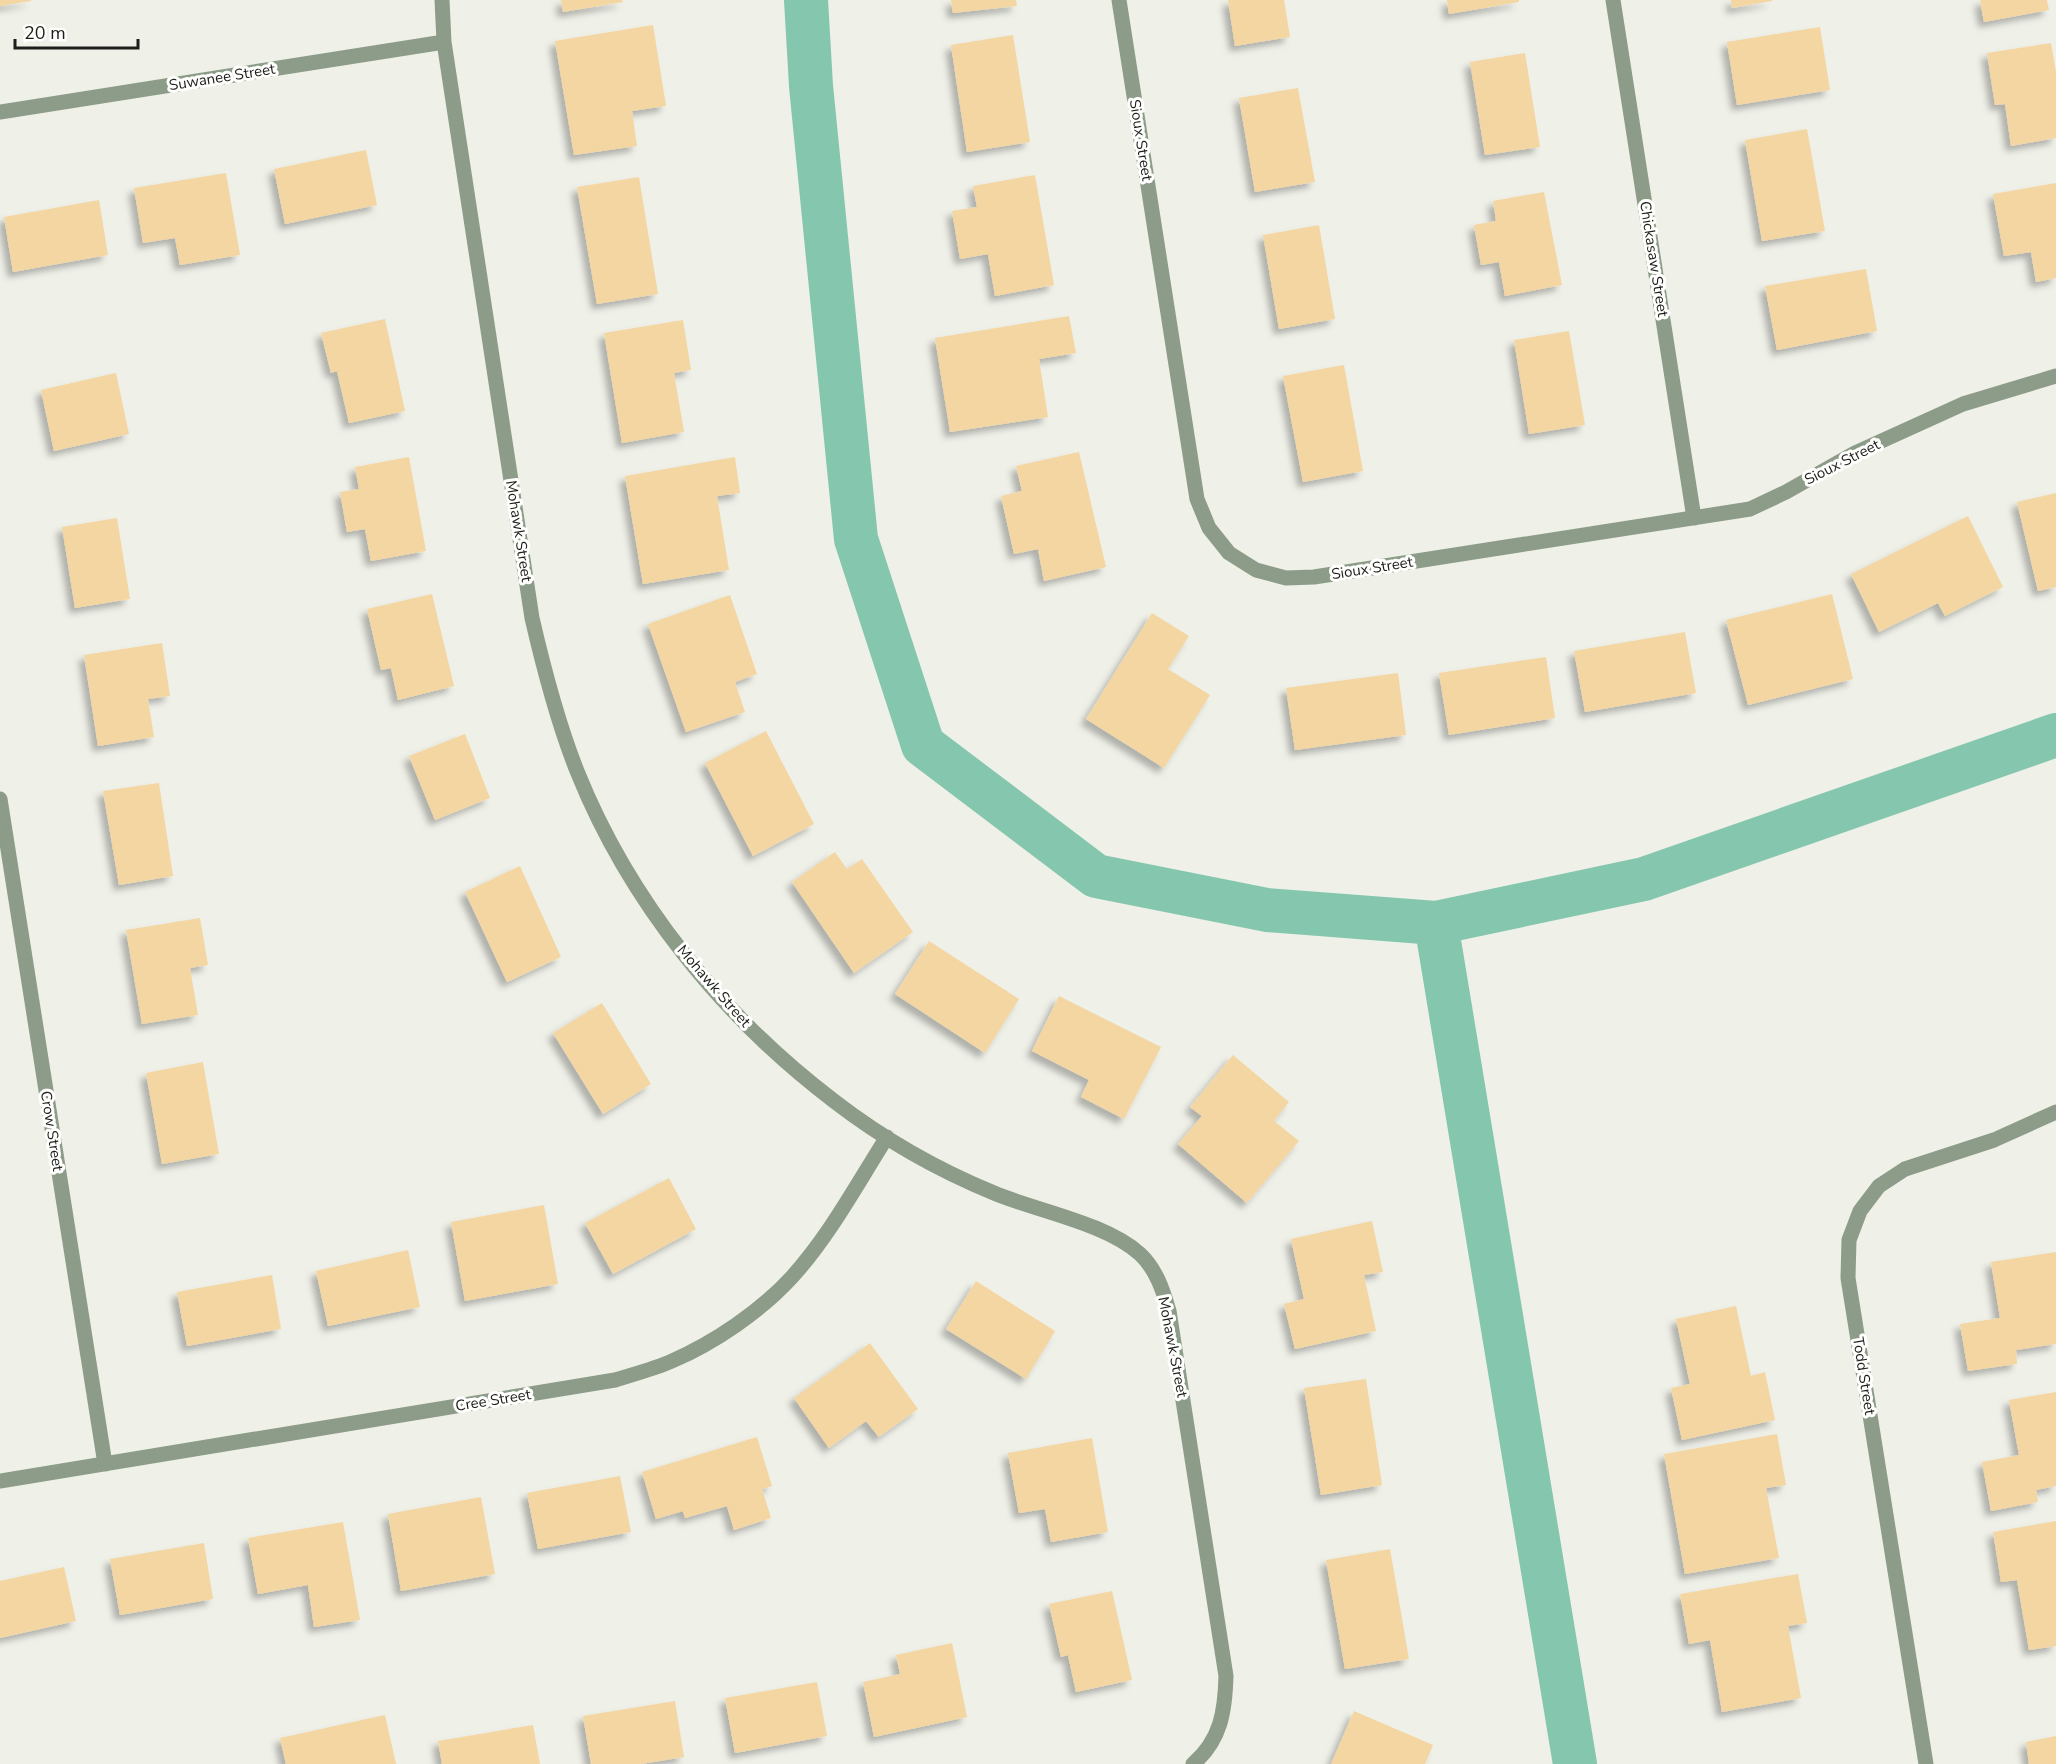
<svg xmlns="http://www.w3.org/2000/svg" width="2056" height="1764" font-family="'Nunito Sans',sans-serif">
	<defs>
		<filter id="shadow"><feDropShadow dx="-5.5" dy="5.5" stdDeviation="3" flood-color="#0004"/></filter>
	</defs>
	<rect width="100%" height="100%" fill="#eff0e8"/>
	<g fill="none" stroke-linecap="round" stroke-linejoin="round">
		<path stroke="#85c6ae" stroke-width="44" d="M 806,0 L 811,86 L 856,539 L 923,745 L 1096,876 L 1267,910 L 1436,923
			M 1575,1764 L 1436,923 L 1644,879 L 2056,735"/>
	</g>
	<path fill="#f4d6a3" filter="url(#shadow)" d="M 0,0 L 31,0 L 31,1 L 0,6 Z
		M 561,0 L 622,0 L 623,2 L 563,12 Z
		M 951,0 L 1016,0 L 1017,6 L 953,13 Z
		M 1228,0 L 1284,0 L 1290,37 L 1235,46 Z
		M 1447,0 L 1519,0 L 1519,2 L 1449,14 Z
		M 1731,0 L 1772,0 L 1772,1 L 1732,8 Z
		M 1980,0 L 2047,0 L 2049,10 L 1984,22 Z
		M 653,25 L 666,106 L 632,111 L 637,146 L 574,155 L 555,41 Z
		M 1820,27 L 1830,90 L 1737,105 L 1727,42 Z
		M 1013,35 L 1030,142 L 967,152 L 951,45 Z
		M 2051,43 L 2056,72 L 2056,138 L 2011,146 L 2005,104 L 1995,105 L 1987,53 Z
		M 1525,53 L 1540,147 L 1485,155 L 1470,62 Z
		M 1298,88 L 1315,182 L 1255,192 L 1239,98 Z
		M 1807,129 L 1825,231 L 1762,241 L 1745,140 Z
		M 366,150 L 377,205 L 285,224 L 274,169 Z
		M 226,173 L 240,255 L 180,265 L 175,238 L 143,243 L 134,188 Z
		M 1035,175 L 1054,285 L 995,296 L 988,254 L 960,259 L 952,211 L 977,207 L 973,186 Z
		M 639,177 L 658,294 L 597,304 L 577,187 Z
		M 2056,183 L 2056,278 L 2036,282 L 2031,252 L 2004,256 L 1993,194 Z
		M 1544,192 L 1562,285 L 1505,296 L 1499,262 L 1481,265 L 1474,225 L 1496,221 L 1493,201 Z
		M 99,200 L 108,255 L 13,272 L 4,217 Z
		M 1319,225 L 1335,319 L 1279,329 L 1263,235 Z
		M 1866,269 L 1877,331 L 1777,350 L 1765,286 Z
		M 1069,316 L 1076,353 L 1039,359 L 1048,417 L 950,432 L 935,338 Z
		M 385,319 L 405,411 L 349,423 L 337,371 L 331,373 L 321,333 Z
		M 683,320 L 691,370 L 674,373 L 684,432 L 622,443 L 604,333 Z
		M 1569,331 L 1585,425 L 1529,434 L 1514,340 Z
		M 1344,365 L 1363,471 L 1303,482 L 1283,376 Z
		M 116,373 L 129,434 L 54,451 L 41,390 Z
		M 1079,452 L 1106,567 L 1044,581 L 1038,549 L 1014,554 L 1001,496 L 1022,491 L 1016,466 Z
		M 409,457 L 426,551 L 371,561 L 365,529 L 347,532 L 340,492 L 359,489 L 355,467 Z
		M 735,457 L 740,493 L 717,496 L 729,570 L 643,584 L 625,476 Z
		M 2056,493 L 2056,587 L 2038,591 L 2017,502 Z
		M 1968,516 L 2003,587 L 1945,616 L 1938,603 L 1879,632 L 1851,574 Z
		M 117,518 L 130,599 L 75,608 L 62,527 Z
		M 432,594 L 454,686 L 398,700 L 391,668 L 381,670 L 367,609 Z
		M 1832,594 L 1853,679 L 1748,705 L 1726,620 Z
		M 730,595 L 757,674 L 735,682 L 745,712 L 686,732 L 648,624 Z
		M 1152,613 L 1189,636 L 1168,669 L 1210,695 L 1164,768 L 1086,719 Z
		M 1685,632 L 1696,693 L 1585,712 L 1574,651 Z
		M 162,643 L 170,696 L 148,699 L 154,737 L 98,746 L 84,655 Z
		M 1546,657 L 1555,718 L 1449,735 L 1439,673 Z
		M 1398,673 L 1406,735 L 1295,750 L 1286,688 Z
		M 766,731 L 814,824 L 753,856 L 705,763 Z
		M 465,734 L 490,798 L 435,820 L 409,756 Z
		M 159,783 L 173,876 L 119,885 L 103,791 Z
		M 835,852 L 847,869 L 862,859 L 913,932 L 854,973 L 792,882 Z
		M 520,866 L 561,957 L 507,982 L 465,892 Z
		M 200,918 L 208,965 L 190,968 L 198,1015 L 142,1024 L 126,930 Z
		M 929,941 L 1019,999 L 985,1053 L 895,994 Z
		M 1059,996 L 1161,1047 L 1124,1119 L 1081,1097 L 1089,1080 L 1032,1051 Z
		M 602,1003 L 651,1084 L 603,1114 L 553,1033 Z
		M 1233,1055 L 1289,1102 L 1274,1121 L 1299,1141 L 1247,1203 L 1178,1144 L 1202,1116 L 1190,1107 Z
		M 203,1062 L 219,1154 L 162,1164 L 146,1073 Z
		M 669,1178 L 696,1229 L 613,1274 L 585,1223 Z
		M 544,1205 L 558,1284 L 465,1301 L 451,1222 Z
		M 1372,1221 L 1383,1272 L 1364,1275 L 1376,1331 L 1295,1349 L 1284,1304 L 1304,1299 L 1291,1239 Z
		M 408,1250 L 420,1307 L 328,1326 L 316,1271 Z
		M 2056,1252 L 2056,1344 L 2016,1350 L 2017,1364 L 1968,1371 L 1960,1324 L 2000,1318 L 1991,1262 Z
		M 272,1275 L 281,1329 L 187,1346 L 177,1292 Z
		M 976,1281 L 1055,1331 L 1026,1379 L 946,1329 Z
		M 1736,1306 L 1751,1376 L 1765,1372 L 1775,1420 L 1682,1440 L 1671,1388 L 1690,1384 L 1676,1319 Z
		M 870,1343 L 918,1409 L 879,1437 L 866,1421 L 829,1448 L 794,1398 Z
		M 1366,1379 L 1382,1485 L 1321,1495 L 1304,1388 Z
		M 2056,1392 L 2056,1486 L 2036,1490 L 2038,1502 L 1991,1511 L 1982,1462 L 2019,1455 L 2009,1400 Z
		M 1777,1434 L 1786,1485 L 1766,1488 L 1779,1558 L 1685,1574 L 1664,1454 Z
		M 757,1437 L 772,1486 L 762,1489 L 771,1518 L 734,1530 L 727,1506 L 685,1518 L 683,1511 L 656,1519 L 642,1472 Z
		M 1092,1438 L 1108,1532 L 1051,1542 L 1045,1509 L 1019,1513 L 1008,1453 Z
		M 620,1476 L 631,1532 L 538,1549 L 527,1493 Z
		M 481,1497 L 495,1574 L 401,1591 L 388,1514 Z
		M 2056,1521 L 2056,1646 L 2029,1650 L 2017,1580 L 2001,1582 L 1993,1532 Z
		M 343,1522 L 360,1620 L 314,1627 L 308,1585 L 258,1594 L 248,1538 Z
		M 204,1543 L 213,1599 L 120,1615 L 110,1559 Z
		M 1390,1549 L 1409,1659 L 1345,1669 L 1326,1560 Z
		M 64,1567 L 76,1621 L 0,1638 L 0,1581 Z
		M 1798,1574 L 1807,1623 L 1788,1626 L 1801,1698 L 1722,1712 L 1710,1640 L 1689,1644 L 1680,1594 Z
		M 1112,1591 L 1132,1680 L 1076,1692 L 1068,1655 L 1061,1657 L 1049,1604 Z
		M 952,1643 L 967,1717 L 874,1737 L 863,1682 L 900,1674 L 896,1655 Z
		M 817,1682 L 827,1736 L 735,1753 L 725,1698 Z
		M 675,1701 L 684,1757 L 641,1764 L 591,1764 L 583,1716 Z
		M 1354,1711 L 1433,1745 L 1425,1764 L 1331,1764 Z
		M 385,1715 L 396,1764 L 286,1764 L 280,1738 Z
		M 533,1725 L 540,1764 L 442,1764 L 438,1741 Z
		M 2056,1736 L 2056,1764 L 2029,1764 L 2026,1742 Z"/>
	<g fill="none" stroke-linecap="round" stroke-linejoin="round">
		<path stroke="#8c9c88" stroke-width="15" d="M 442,0 L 444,42 L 532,618 C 544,670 557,721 577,771 C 629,901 723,1017 834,1101 C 882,1138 938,1170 994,1193 C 1037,1211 1106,1223 1140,1254 C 1156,1269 1163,1290 1169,1311 L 1226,1676 C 1225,1711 1221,1740 1193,1764
			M 1119,0 L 1197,499 L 1209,528 L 1229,553 L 1256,570 L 1286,578 L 1314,577 L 1750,509 L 1786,492 L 1855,453 L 1963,404 L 2056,376
			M 1613,0 L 1694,518
			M 0,112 L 444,42
			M 0,799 L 105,1464
			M 0,1481 L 615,1380 C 634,1374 654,1369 672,1361 C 714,1343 761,1311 792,1277 C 830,1235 857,1184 887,1137
			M 1926,1764 L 1848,1278 L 1849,1240 L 1860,1211 L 1879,1186 L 1905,1169 L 1994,1140 L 2056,1112"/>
	</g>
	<g text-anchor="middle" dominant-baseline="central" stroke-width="6" stroke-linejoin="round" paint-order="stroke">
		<g font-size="15" fill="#1d1e1b" stroke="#fffffe">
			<text transform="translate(222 77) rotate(-9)">Suwanee Street</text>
			<text transform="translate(1141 140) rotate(81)">Sioux Street</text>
			<text transform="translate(1654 259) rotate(81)">Chickasaw Street</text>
			<text transform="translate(1842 462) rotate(-27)">Sioux Street</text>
			<text transform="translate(519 531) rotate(81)">Mohawk Street</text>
			<text transform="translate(1372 568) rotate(-9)">Sioux Street</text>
			<text transform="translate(714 986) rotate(49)">Mohawk Street</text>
			<text transform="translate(52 1131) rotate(81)">Crow Street</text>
			<text transform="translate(1173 1347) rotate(79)">Mohawk Street</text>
			<text transform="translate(1864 1376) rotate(81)">Todd Street</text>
			<text transform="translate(493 1400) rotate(-9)">Cree Street</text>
		</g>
	</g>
	<path d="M15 39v9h123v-9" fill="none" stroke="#1d1e1b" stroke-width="3"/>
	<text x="24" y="39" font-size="18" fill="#1d1e1b" stroke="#fffffe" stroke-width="4.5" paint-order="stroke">20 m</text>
</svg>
